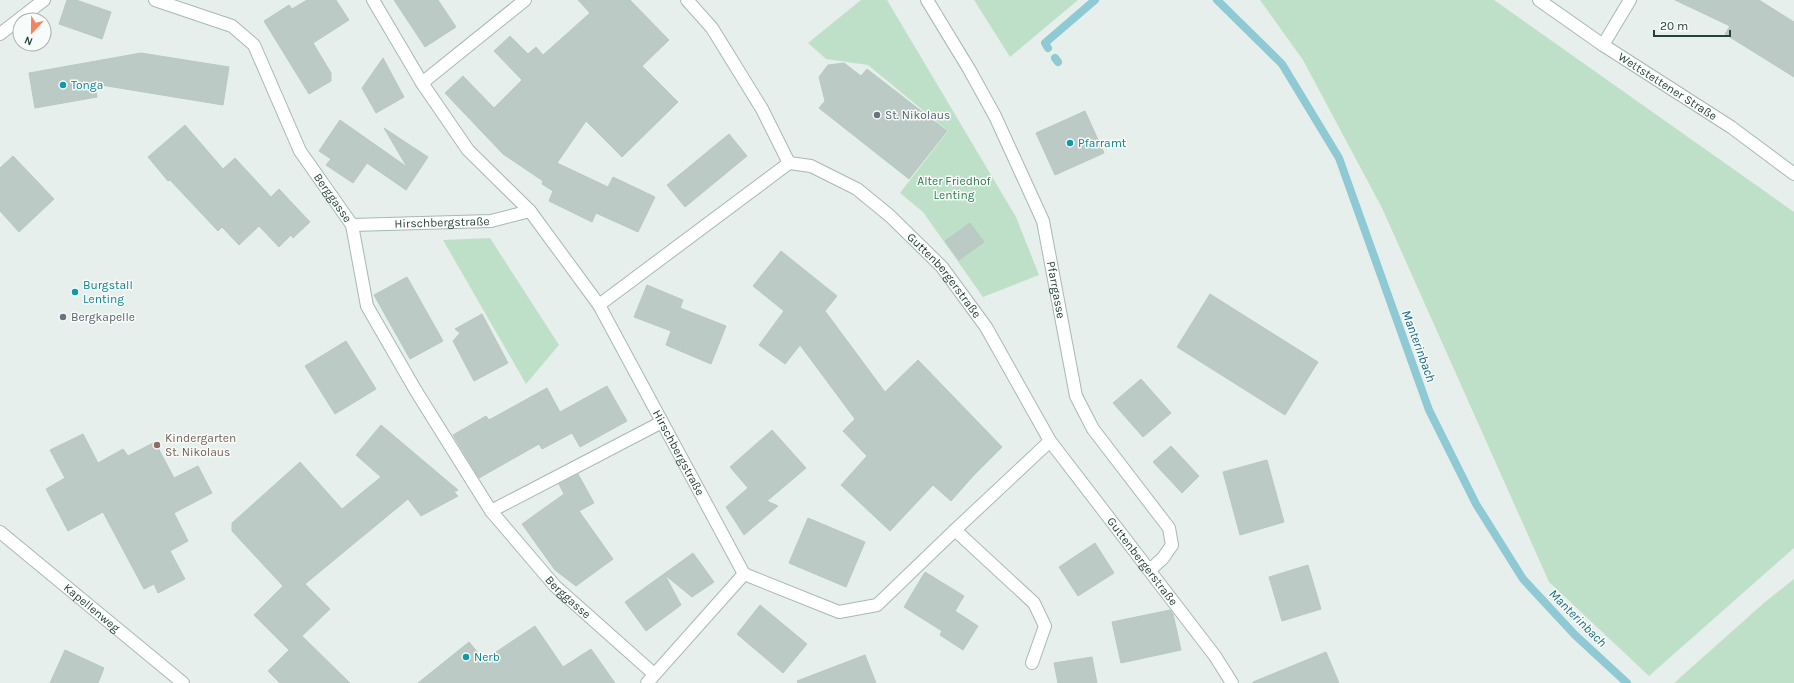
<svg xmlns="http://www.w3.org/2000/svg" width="1794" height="683" font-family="Karla,sans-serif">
	<rect width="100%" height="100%" fill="#e6efeb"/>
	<path fill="#bfe0c8" d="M 861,0 L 887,0 L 1016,217 L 1039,275 L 983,297 L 923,212 L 900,193 L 948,131 L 868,65 L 826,59 L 808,43 Z
		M 974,0 L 1078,0 L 1010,57 Z
		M 1260,0 L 1494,0 L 1794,212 L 1794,548 L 1649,676 L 1549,582 L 1382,208 L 1303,60 Z
		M 490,238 L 559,345 L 526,384 L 443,240 Z
		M 1794,579 L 1794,683 L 1674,683 L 1765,602 Z"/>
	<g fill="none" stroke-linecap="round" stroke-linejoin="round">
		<path stroke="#8ec9d4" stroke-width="8" d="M 1217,0 L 1282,64 L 1339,158 L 1429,410 L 1476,504 L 1523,579 L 1575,635 L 1627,683
			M 1048,48 L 1045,43 L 1095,0
			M 1055,58 L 1058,62"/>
	</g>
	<path fill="#bbcac4" stroke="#b8c9c2" d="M 67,0 L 76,0 L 111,12 L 102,39 L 59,24 Z
		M 307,0 L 336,0 L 349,20 L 313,43 L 331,73 L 331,81 L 309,94 L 264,21 L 289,5 L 292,9 Z
		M 394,0 L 438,0 L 456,27 L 425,47 Z
		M 578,0 L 630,0 L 669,40 L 642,66 L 678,102 L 622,157 L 586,121 L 557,163 L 608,187 L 613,177 L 655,197 L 638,232 L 596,213 L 592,222 L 549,201 L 553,191 L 542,184 L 543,181 L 503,154 L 445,93 L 463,76 L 494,108 L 522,80 L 494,51 L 510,36 L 528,54 L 536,47 L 543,55 L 590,13 Z
		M 1675,0 L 1759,0 L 1794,22 L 1794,77 L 1725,34 L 1730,26 Z
		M 141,53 L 229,67 L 223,105 L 95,84 L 97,97 L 35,108 L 29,73 Z
		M 383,58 L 404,97 L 376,113 L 362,88 Z
		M 844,63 L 861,76 L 867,69 L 947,131 L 909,179 L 819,108 L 825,101 L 819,77 L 828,65 Z
		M 1085,111 L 1104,153 L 1055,175 L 1036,133 Z
		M 340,120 L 407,167 L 384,128 L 428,157 L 406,190 L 367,163 L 353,183 L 326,165 L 331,159 L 319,151 Z
		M 185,125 L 223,169 L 235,158 L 271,197 L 279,189 L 310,222 L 293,238 L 291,235 L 279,247 L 259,226 L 239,245 L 222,227 L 218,231 L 170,180 L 168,181 L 148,157 Z
		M 729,134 L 747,156 L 685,207 L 667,185 Z
		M 13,156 L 54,199 L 19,232 L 0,211 L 0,168 Z
		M 970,223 L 984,242 L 959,260 L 945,241 Z
		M 781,251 L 837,296 L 825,311 L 885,392 L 918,360 L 1002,447 L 974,475 L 951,501 L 933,485 L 890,531 L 841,485 L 867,456 L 843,431 L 855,419 L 800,345 L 785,364 L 759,345 L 784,311 L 753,286 Z
		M 407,277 L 443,341 L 410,359 L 374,295 Z
		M 647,285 L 683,300 L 680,308 L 726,326 L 711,364 L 666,345 L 671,331 L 634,317 Z
		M 1210,294 L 1318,362 L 1285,415 L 1177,347 Z
		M 482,314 L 508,363 L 474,381 L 453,341 L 460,333 L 455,329 Z
		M 346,341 L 376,389 L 335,414 L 305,366 Z
		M 1141,379 L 1171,413 L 1143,437 L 1113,403 Z
		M 607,386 L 627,421 L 580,447 L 572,433 L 542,449 L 539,444 L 479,478 L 453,435 L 486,416 L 489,420 L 547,388 L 560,412 Z
		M 381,425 L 458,490 L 454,492 L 458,496 L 421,516 L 408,499 L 305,584 L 330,609 L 302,636 L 350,683 L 280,683 L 268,671 L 289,650 L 254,615 L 283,586 L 232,531 L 232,523 L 300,462 L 342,509 L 381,477 L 356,455 Z
		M 772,430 L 806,468 L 767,501 L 778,506 L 744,535 L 726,507 L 748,488 L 730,467 Z
		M 83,434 L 98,463 L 123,449 L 128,456 L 155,442 L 174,478 L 198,466 L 212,493 L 174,513 L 188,541 L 170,551 L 185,579 L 158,593 L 154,584 L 144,589 L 103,512 L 68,531 L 46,489 L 65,478 L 50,450 Z
		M 1171,446 L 1199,476 L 1182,493 L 1153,462 Z
		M 1267,460 L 1284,522 L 1240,535 L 1223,472 Z
		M 578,474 L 594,503 L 579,511 L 613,559 L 576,586 L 555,570 L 522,524 L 564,494 L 559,484 Z
		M 808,518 L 865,542 L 846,587 L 789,563 Z
		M 1095,543 L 1114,573 L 1078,596 L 1059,567 Z
		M 693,553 L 714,582 L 692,597 L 665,575 L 681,605 L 646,631 L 625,602 Z
		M 1308,565 L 1321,609 L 1282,621 L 1269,577 Z
		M 925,572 L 964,596 L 955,611 L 978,626 L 963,650 L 940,635 L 942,631 L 904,607 Z
		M 760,605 L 807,644 L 783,673 L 737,634 Z
		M 1170,610 L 1173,614 L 1181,650 L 1121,663 L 1112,622 Z
		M 535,626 L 563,667 L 591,649 L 615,683 L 418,683 L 469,642 L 484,660 Z
		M 65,650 L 104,668 L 98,683 L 50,683 Z
		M 1326,652 L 1339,683 L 1253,683 L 1253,682 Z
		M 865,655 L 876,683 L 798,683 L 797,681 Z
		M 1092,657 L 1097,683 L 1058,683 L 1054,663 Z"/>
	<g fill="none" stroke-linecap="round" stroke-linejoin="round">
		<defs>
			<g id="minor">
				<path id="s1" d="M 155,0 L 232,26 L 254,45 L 300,151 L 352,225 L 367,306 L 416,391 L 491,511 L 555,586 L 654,674"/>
				<path id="s2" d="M 373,0 L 422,83 L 468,150 L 530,211 L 599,305 L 744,574"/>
				<path id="s3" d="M 687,0 L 712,28 L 762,109 L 789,163 L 811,166 L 857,189 L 890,216 L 942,267 L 986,327 L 1050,441 L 1215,656 L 1232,683"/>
				<path id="s4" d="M 927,0 L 969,69 L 995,116 L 1043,221 L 1076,396 L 1093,429 L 1169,528 L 1172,545 L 1163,558 L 1150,570"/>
				<path d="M 0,34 L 44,0"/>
				<path d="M 1603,45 L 1630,0"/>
				<path d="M 422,83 L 525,0"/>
				<path id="s5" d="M 352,225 L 491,221 L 530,211"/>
				<path d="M 599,305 L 789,163"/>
				<path d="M 491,511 L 662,422"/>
				<path d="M 955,530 L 1034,603 L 1045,626 L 1032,663"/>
				<path id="s6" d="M 0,532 L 183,683"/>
				<path d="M 744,574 L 839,612 L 877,605 L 955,530 L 1050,441"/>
				<path d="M 647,683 L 744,574"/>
			</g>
			<g id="tertiary">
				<path id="s7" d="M 1539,0 L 1603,45 L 1731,127 L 1794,174"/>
			</g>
		</defs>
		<use href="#minor" stroke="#a8b8b2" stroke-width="14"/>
		<use href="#tertiary" stroke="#a8b8b2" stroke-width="14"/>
		<use href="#minor" stroke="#fff" stroke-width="12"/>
		<use href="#tertiary" stroke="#fff" stroke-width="12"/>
	</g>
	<g fill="#0f9aa8" stroke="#f7fbf9" stroke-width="1.5">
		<circle cx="63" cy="85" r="4"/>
		<circle cx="1070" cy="143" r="4"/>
		<circle cx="75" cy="292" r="4"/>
		<circle cx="466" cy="657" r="4"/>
	</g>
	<g fill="#6b7280" stroke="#f7fbf9" stroke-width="1.5">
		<circle cx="877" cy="115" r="4"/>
		<circle cx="63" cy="317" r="4"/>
	</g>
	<circle fill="#8d6e63" stroke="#f7fbf9" stroke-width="1.5" cx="157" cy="445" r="4"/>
	<g text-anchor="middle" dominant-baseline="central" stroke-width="3" stroke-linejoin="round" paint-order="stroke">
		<g font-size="12" fill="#0d838f" stroke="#f7fbf9" text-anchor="start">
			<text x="71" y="85">Tonga</text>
			<text x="1078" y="143">Pfarramt</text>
			<text x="83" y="285">Burgstall<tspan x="83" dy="14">Lenting</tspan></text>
			<text x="474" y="657">Nerb</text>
		</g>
		<g font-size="12" fill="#24423a" stroke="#f7fbf9">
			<text stroke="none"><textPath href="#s7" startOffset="155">Wettstettener Straße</textPath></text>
			<text stroke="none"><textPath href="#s1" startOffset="283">Berggasse</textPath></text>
			<text stroke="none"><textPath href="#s5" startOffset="90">Hirschbergstraße</textPath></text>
			<text stroke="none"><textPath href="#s3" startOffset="390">Guttenbergerstraße</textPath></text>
			<text stroke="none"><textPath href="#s4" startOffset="320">Pfarrgasse</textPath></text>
			<text stroke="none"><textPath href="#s2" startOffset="549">Hirschbergstraße</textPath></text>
			<text stroke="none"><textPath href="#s3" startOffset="739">Guttenbergerstraße</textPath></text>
			<text stroke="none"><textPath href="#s1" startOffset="754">Berggasse</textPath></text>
			<text stroke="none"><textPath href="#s6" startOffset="119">Kapellenweg</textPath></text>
		</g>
		<g font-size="12" fill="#5b616d" stroke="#f7fbf9" text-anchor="start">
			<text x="885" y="115">St. Nikolaus</text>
			<text x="71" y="317">Bergkapelle</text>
		</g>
		<g font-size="12" fill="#2d7a4b" stroke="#f7fbf9">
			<text x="954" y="181">Alter Friedhof<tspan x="954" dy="14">Lenting</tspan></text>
		</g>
		<g font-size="12" fill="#785e54" stroke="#f7fbf9" text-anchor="start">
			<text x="165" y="438">Kindergarten<tspan x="165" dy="14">St. Nikolaus</tspan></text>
		</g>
		<g font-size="13" font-style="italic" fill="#1c6f80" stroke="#f7fbf9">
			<text transform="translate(1419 346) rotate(70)">Manterinbach</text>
			<text transform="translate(1578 618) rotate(45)">Manterinbach</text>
		</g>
	</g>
	<g transform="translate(32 32) rotate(202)"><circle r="19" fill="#f7fbf9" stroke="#a3b1ad"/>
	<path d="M0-3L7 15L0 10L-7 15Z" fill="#f4845f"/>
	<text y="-6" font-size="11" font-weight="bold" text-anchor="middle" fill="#24423a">N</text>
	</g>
	<path d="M1654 30v6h76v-6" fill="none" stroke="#24423a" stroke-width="2"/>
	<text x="1660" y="30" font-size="12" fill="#24423a" stroke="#f7fbf9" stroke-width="3" paint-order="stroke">20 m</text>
</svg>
